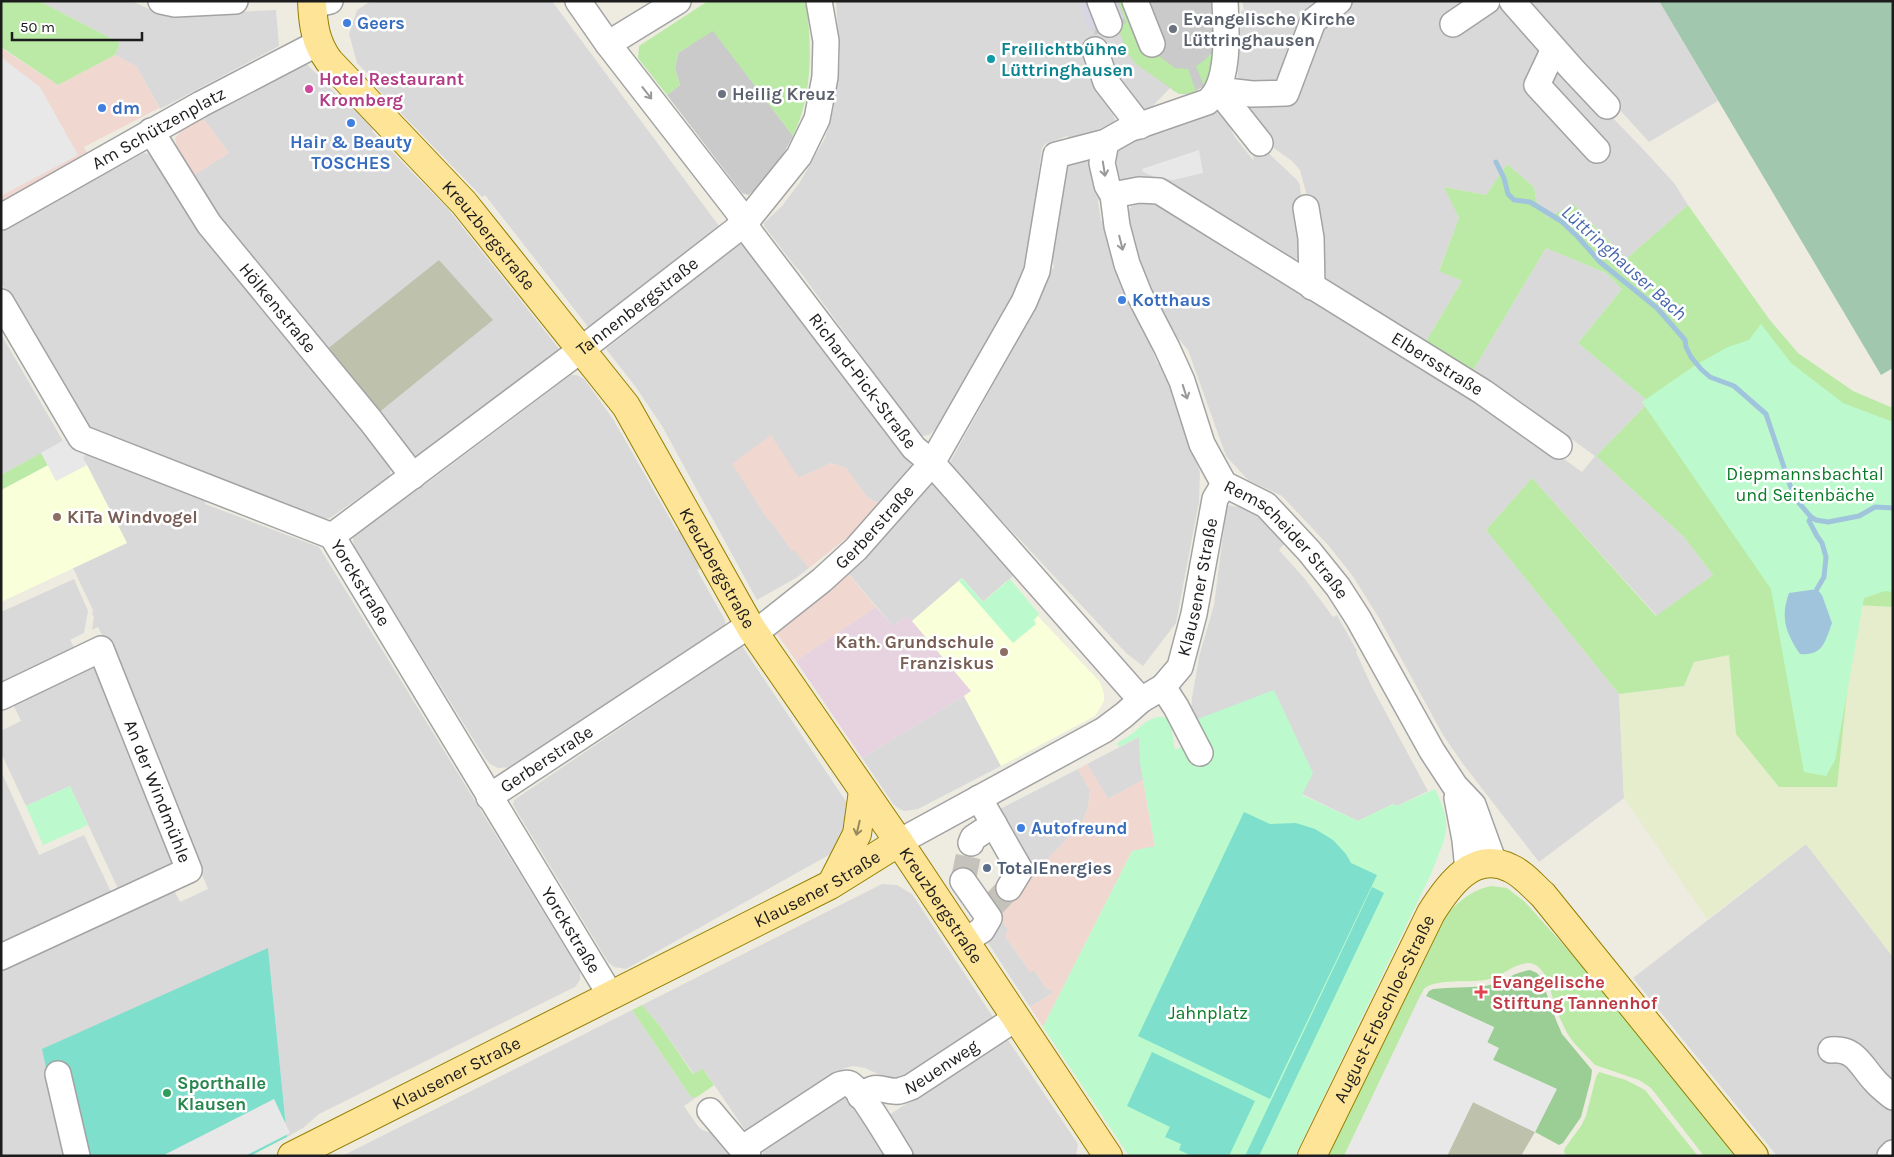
<svg xmlns="http://www.w3.org/2000/svg" width="1894" height="1157" font-family="Karla,sans-serif">
	<rect width="100%" height="100%" fill="#eeece1"/>
	<path fill="#dad9d9" d="M 39,1 L 131,1 L 159,13 L 191,14 L 276,10 L 279,46 L 160,109 L 137,67 L 115,55 L 120,43 Z
		M 371,1 L 552,1 L 719,226 L 589,328 L 485,195 L 482,197 L 371,82 L 373,79 L 357,63 L 349,34 L 357,10 Z
		M 836,1 L 1084,1 L 1095,30 L 1118,27 L 1127,52 L 1135,63 L 1170,88 L 1148,111 L 1144,112 L 1093,51 L 1081,54 L 1108,102 L 1116,122 L 1070,141 L 1067,136 L 1045,144 L 1042,148 L 1028,250 L 1029,252 L 1022,279 L 1005,313 L 942,423 L 929,435 L 922,436 L 918,433 L 798,269 L 797,269 L 764,226 L 764,223 L 782,206 L 800,182 L 825,138 L 833,111 L 840,60 Z
		M 1242,1 L 1326,1 L 1283,90 L 1237,87 L 1241,11 L 1244,10 Z
		M 1349,1 L 1502,1 L 1538,49 L 1604,120 L 1610,115 L 1641,147 L 1674,183 L 1688,205 L 1626,259 L 1587,218 L 1548,218 L 1537,204 L 1534,187 L 1507,164 L 1486,195 L 1445,187 L 1459,218 L 1439,270 L 1462,281 L 1425,343 L 1324,277 L 1310,207 L 1300,170 L 1292,161 L 1265,142 L 1244,107 L 1262,97 L 1287,96 L 1318,26 Z
		M 1522,1 L 1659,1 L 1718,101 L 1649,142 L 1533,15 Z
		M 304,61 L 342,100 L 344,97 L 374,128 L 372,131 L 448,209 L 560,350 L 414,460 L 228,228 L 194,175 L 229,153 L 203,118 Z
		M 1222,109 L 1234,136 L 1254,161 L 1247,133 L 1297,180 L 1300,185 L 1303,219 L 1302,258 L 1288,260 L 1161,179 L 1146,179 L 1125,183 L 1119,178 L 1117,172 L 1116,156 L 1120,149 L 1126,143 L 1189,123 Z
		M 144,153 L 152,155 L 225,263 L 391,468 L 389,477 L 330,518 L 318,520 L 94,433 L 79,417 L 1,283 L 1,231 Z
		M 1087,159 L 1101,198 L 1098,201 L 1101,221 L 1106,220 L 1123,279 L 1158,364 L 1162,362 L 1174,391 L 1171,393 L 1189,438 L 1187,439 L 1200,472 L 1199,502 L 1176,623 L 1143,666 L 1126,653 L 949,464 L 1013,349 L 1052,269 L 1054,268 L 1052,255 L 1064,172 L 1067,166 L 1072,161 Z
		M 1154,201 L 1239,257 L 1320,306 L 1411,355 L 1410,361 L 1554,452 L 1582,472 L 1595,456 L 1531,410 L 1472,372 L 1546,248 L 1606,273 L 1622,289 L 1578,343 L 1649,402 L 1596,456 L 1684,537 L 1713,575 L 1657,616 L 1532,478 L 1486,530 L 1619,694 L 1624,798 L 1539,862 L 1463,764 L 1443,735 L 1379,618 L 1352,575 L 1328,545 L 1282,496 L 1248,480 L 1226,456 L 1188,350 L 1177,337 L 1152,293 L 1133,255 L 1127,211 L 1132,206 Z
		M 742,242 L 912,465 L 882,505 L 867,497 L 846,468 L 831,463 L 799,478 L 769,518 L 792,551 L 794,549 L 809,568 L 796,578 L 757,600 L 662,426 L 635,386 L 606,349 Z
		M 1,334 L 63,441 L 1,475 Z
		M 571,375 L 577,375 L 584,379 L 613,419 L 677,531 L 684,528 L 704,566 L 697,570 L 725,620 L 725,624 L 723,628 L 514,767 L 498,768 L 490,764 L 485,758 L 354,547 L 353,540 L 354,533 L 431,480 Z
		M 86,453 L 207,499 L 205,504 L 319,547 L 580,972 L 580,980 L 575,987 L 319,1114 L 303,1128 L 287,1137 L 268,948 L 65,1156 L 1,1156 L 1,967 L 173,888 L 180,902 L 208,889 L 111,654 L 98,627 L 92,630 L 94,615 L 92,616 L 93,610 L 73,568 L 127,543 L 83,458 Z
		M 932,483 L 1013,576 L 983,602 L 962,578 L 912,621 L 907,615 L 893,626 L 843,567 L 880,529 Z
		M 1227,505 L 1250,509 L 1285,543 L 1279,550 L 1305,579 L 1333,617 L 1337,615 L 1357,651 L 1356,652 L 1372,687 L 1428,791 L 1397,806 L 1393,804 L 1358,821 L 1302,794 L 1190,722 L 1192,698 L 1199,657 L 1214,605 Z
		M 74,579 L 88,611 L 84,633 L 70,640 L 77,653 L 5,686 L 1,679 L 1,612 Z
		M 742,646 L 847,803 L 848,827 L 834,852 L 626,969 L 614,967 L 608,962 L 513,805 L 514,800 Z
		M 90,665 L 95,666 L 177,864 L 121,895 L 70,786 L 26,806 L 1,753 L 1,731 L 21,721 L 11,700 Z
		M 964,696 L 1001,766 L 918,809 L 905,811 L 899,809 L 894,805 L 862,758 Z
		M 1139,737 L 1143,780 L 1108,799 L 1087,764 Z
		M 1078,769 L 1090,790 L 1088,807 L 1082,824 L 1030,877 L 994,812 Z
		M 1,771 L 39,855 L 84,835 L 114,898 L 1,950 Z
		M 1806,844 L 1893,957 L 1893,1156 L 1777,1156 L 1633,978 Z
		M 882,884 L 897,885 L 912,894 L 995,1020 L 901,1080 L 889,1079 L 865,1068 L 853,1066 L 845,1068 L 747,1133 L 704,1070 L 694,1074 L 660,1026 L 642,1005 Z
		M 995,912 L 1009,931 L 1005,936 L 1030,972 L 1034,970 L 1046,988 L 1054,992 L 1030,1007 L 979,929 Z
		M 632,1010 L 691,1097 L 697,1097 L 684,1106 L 697,1125 L 702,1130 L 724,1137 L 738,1156 L 342,1156 Z
		M 1006,1037 L 1078,1144 L 1076,1156 L 911,1156 L 886,1117 Z
		M 845,1093 L 887,1156 L 763,1156 L 763,1150 Z"/>
	<path fill="#f0d7d0" d="M 1,48 L 58,85 L 115,55 L 137,67 L 159,108 L 84,147 L 88,155 L 1,203 Z
		M 203,118 L 229,153 L 194,175 L 177,149 L 175,138 L 181,131 Z
		M 771,435 L 799,478 L 831,463 L 846,468 L 867,497 L 882,505 L 879,512 L 809,568 L 794,550 L 792,551 L 769,519 L 768,520 L 732,464 Z
		M 846,571 L 876,607 L 796,661 L 777,634 Z
		M 1087,764 L 1108,799 L 1143,780 L 1155,847 L 1132,851 L 1043,1027 L 1030,1007 L 1054,992 L 1046,988 L 1034,970 L 1030,972 L 1005,936 L 1008,930 L 995,912 L 1082,824 L 1088,807 L 1090,790 L 1078,769 Z"/>
	<path fill="#e7d3e0" d="M 876,607 L 893,626 L 907,615 L 972,691 L 862,758 L 796,661 Z"/>
	<path fill="#f8ffd9" d="M 48,465 L 56,481 L 87,465 L 127,543 L 1,602 L 1,490 Z
		M 962,578 L 983,602 L 1006,582 L 1100,682 L 1104,694 L 1104,701 L 1095,716 L 1001,766 L 964,696 L 971,691 L 912,621 Z"/>
	<path fill="#cacaca" d="M 1084,1 L 1216,1 L 1215,43 L 1208,79 L 1204,86 L 1192,93 L 1184,94 L 1179,94 L 1170,88 L 1135,63 L 1127,52 L 1118,27 L 1094,35 L 1095,30 Z
		M 713,30 L 793,136 L 780,160 L 763,184 L 748,195 L 742,193 L 667,95 L 680,85 L 675,69 L 678,53 Z"/>
	<path fill="#bec2ad" d="M 439,260 L 493,320 L 377,414 L 326,350 Z
		M 1473,1102 L 1535,1132 L 1521,1156 L 1447,1156 Z"/>
	<path fill="#e5edcc" d="M 1856,604 L 1893,607 L 1893,957 L 1806,844 L 1707,919 L 1624,798 L 1619,694 L 1684,686 L 1694,662 L 1729,655 L 1736,734 L 1780,787 Z"/>
	<path fill="#baeaa6" d="M 1,1 L 39,1 L 120,43 L 115,55 L 58,85 L 1,47 Z
		M 708,1 L 804,1 L 807,9 C 812,52 812,96 793,136 L 713,31 L 678,53 L 675,69 L 680,85 L 667,95 L 638,58 L 639,46 Z
		M 1118,1 L 1128,1 L 1144,45 L 1175,68 L 1188,69 L 1196,91 L 1192,93 L 1179,94 L 1135,63 L 1127,52 L 1118,27 L 1126,23 Z
		M 1215,49 C 1213,62 1211,75 1204,86 L 1196,66 L 1205,60 Z
		M 1507,164 L 1534,187 L 1537,204 L 1548,218 L 1573,204 L 1626,259 L 1688,205 L 1769,319 L 1798,353 L 1853,391 L 1893,408 L 1893,607 L 1856,605 L 1837,787 L 1779,787 L 1736,734 L 1729,655 L 1694,662 L 1684,686 L 1619,694 L 1486,530 L 1532,478 L 1656,616 L 1713,575 L 1684,537 L 1596,456 L 1649,402 L 1578,343 L 1622,289 L 1606,273 L 1546,248 L 1472,372 L 1425,343 L 1462,281 L 1439,271 L 1459,218 L 1444,187 L 1486,195 Z
		M 41,453 L 48,465 L 1,490 L 1,475 Z
		M 1491,886 L 1507,888 L 1525,902 L 1602,988 L 1742,1156 L 1704,1156 L 1651,1088 L 1639,1080 L 1595,1065 L 1574,1043 L 1567,1033 L 1558,1014 L 1546,977 C 1542,970 1537,963 1528,963 C 1512,964 1500,978 1485,980 C 1469,983 1436,978 1424,989 L 1344,1156 L 1323,1156 L 1440,922 C 1455,905 1468,891 1491,886 Z
		M 642,1005 L 660,1026 L 693,1074 L 703,1069 L 714,1085 L 697,1097 L 691,1097 L 632,1010 Z
		M 1599,1072 L 1626,1080 L 1645,1090 L 1698,1156 L 1567,1156 L 1564,1152 L 1565,1148 L 1581,1126 L 1586,1116 L 1596,1077 Z"/>
	<path fill="#9bce95" d="M 1530,970 L 1537,973 L 1541,978 L 1556,1020 L 1562,1034 L 1592,1070 L 1591,1079 L 1581,1117 L 1563,1143 L 1559,1145 L 1535,1132 L 1556,1089 L 1493,1060 L 1487,1043 L 1494,1027 L 1426,996 L 1429,991 L 1433,989 C 1450,987 1468,988 1485,986 C 1501,983 1514,972 1530,970 Z"/>
	<path fill="#a2c7af" d="M 1659,1 L 1893,1 L 1893,368 L 1881,375 Z"/>
	<path fill="#bcfacd" d="M 1761,324 L 1791,363 L 1843,403 L 1893,422 L 1893,592 L 1885,591 L 1864,598 L 1835,760 L 1826,776 L 1804,772 L 1771,589 L 1642,402 L 1694,366 L 1728,347 L 1749,340 Z
		M 962,578 L 983,602 L 1010,579 L 1039,614 L 1034,620 L 1036,624 L 1013,643 L 959,581 Z
		M 1274,690 L 1313,773 L 1302,795 L 1358,821 L 1393,804 L 1397,806 L 1435,789 C 1454,828 1446,834 1432,872 L 1295,1156 L 1129,1156 L 1043,1027 L 1132,851 L 1155,846 L 1140,763 L 1139,737 L 1119,747 L 1117,743 C 1123,740 1129,736 1134,732 C 1146,722 1154,713 1170,719 L 1175,750 L 1192,742 L 1190,722 Z
		M 70,786 L 88,825 L 43,845 L 26,806 Z"/>
	<path fill="#7ddfcc" d="M 1244,812 L 1270,824 L 1296,823 L 1315,829 L 1333,840 L 1346,854 L 1351,863 L 1377,875 L 1270,1099 L 1138,1036 Z
		M 1372,887 L 1384,893 L 1259,1156 L 1245,1156 Z
		M 268,948 L 287,1137 L 250,1156 L 65,1156 L 42,1049 Z
		M 1152,1052 L 1255,1101 L 1229,1156 L 1192,1156 L 1179,1150 L 1181,1144 L 1165,1137 L 1170,1127 L 1127,1106 Z"/>
	<path fill="#e8e8e8" d="M 1,57 L 40,87 L 78,155 L 1,196 Z
		M 1199,150 L 1203,173 L 1173,180 L 1157,178 L 1143,172 L 1142,169 Z
		M 68,438 L 86,453 L 83,458 L 87,465 L 56,481 L 41,453 Z
		M 1421,994 L 1494,1028 L 1487,1042 L 1499,1048 L 1493,1060 L 1557,1089 L 1535,1132 L 1473,1102 L 1447,1156 L 1344,1156 Z
		M 274,1099 L 290,1133 L 245,1156 L 162,1156 Z"/>
	<path fill="#d8d6e4" d="M 1079,1 L 1117,1 L 1124,18 L 1090,31 Z"/>
	<path fill="#a1c4dd" d="M 1817,589 L 1822,595 L 1832,623 C 1825,642 1823,656 1800,654 C 1786,633 1780,618 1789,593 Z"/>
	<g fill="none" stroke-linecap="round" stroke-linejoin="round">
		<path stroke="#a1c4dd" stroke-width="5" d="M 1496,162 L 1504,178 L 1508,194 L 1514,200 L 1530,202 L 1561,221 L 1578,237 L 1600,262 L 1657,308 L 1685,340 L 1686,347 L 1691,357 L 1701,369 L 1710,377 L 1734,386 L 1766,414 L 1792,491 L 1799,503 L 1811,517 L 1816,520 L 1828,522 L 1859,516 L 1875,507 L 1893,508
			M 1811,517 L 1809,521 L 1817,536 L 1822,543 L 1826,557 L 1824,577 L 1817,589"/>
		<path stroke="#c4c2ba" stroke-width="25" stroke-dasharray="25 12" stroke-linecap="butt" d="M 963,881 L 971,843
			M 990,908 L 1009,888"/>
		<defs>
			<g id="minor">
				<path d="M 161,1 L 175,4 L 235,1"/>
				<path id="s1" d="M 578,1 L 608,44 L 737,210 L 751,234 L 914,448 L 932,463 L 1141,700"/>
				<path d="M 1100,1 L 1109,24"/>
				<path d="M 1135,1 L 1152,44"/>
				<path d="M 1512,1 L 1573,70 L 1607,106"/>
				<path d="M 312,5 L 330,1"/>
				<path d="M 1453,24 L 1487,1"/>
				<path d="M 608,44 L 678,1"/>
				<path d="M 1554,49 L 1537,85 L 1597,150"/>
				<path d="M 1095,50 L 1106,82 L 1140,126"/>
				<path d="M 1218,90 L 1252,94 L 1286,93 L 1313,21 L 1339,1"/>
				<path d="M 1218,90 L 1260,143"/>
				<path id="s2" d="M 151,131 L 209,224 L 371,421 L 413,476"/>
				<path id="s3" d="M 1106,142 L 1102,163 L 1107,185 L 1113,195 L 1117,226 L 1127,264 L 1139,294 L 1167,348 L 1182,381 L 1202,444 L 1224,484 L 1266,505 L 1309,551 L 1338,587 L 1358,618 L 1432,751 L 1455,786 L 1473,805 L 1494,863"/>
				<path id="s4" d="M 1113,195 L 1139,190 L 1159,191 L 1483,392 L 1559,446"/>
				<path d="M 1306,208 L 1311,238 L 1312,287"/>
				<path id="s5" d="M 1,217 L 201,104 L 318,43"/>
				<path id="s6" d="M 1,302 L 81,438 L 332,536 L 611,996"/>
				<path id="s7" d="M 332,536 L 582,349 L 745,223 L 799,156 L 817,119 L 825,77 L 826,41 L 819,1"/>
				<path d="M 1163,687 L 1176,707 L 1200,753"/>
				<path id="s8" d="M 1,697 L 101,649 L 189,870 L 1,957"/>
				<path id="s9" d="M 489,797 L 739,632 L 751,628 L 764,626 L 822,580 L 856,549 L 932,463 L 1024,302 L 1037,271 L 1056,155 L 1106,142 L 1129,129 L 1207,102 C 1231,84 1226,29 1225,1"/>
				<path d="M 979,798 L 1020,870 L 1009,888"/>
				<path d="M 1457,798 L 1465,840 L 1468,870"/>
				<path id="s10" d="M 899,842 L 1104,730 L 1124,715 L 1141,700 L 1163,687 L 1180,667 L 1194,614 L 1215,499 L 1224,484"/>
				<path d="M 971,843 L 973,838 L 994,824"/>
				<path d="M 963,881 L 989,918 L 982,930 L 965,941"/>
				<path d="M 1831,1050 C 1856,1048 1860,1065 1875,1081 C 1880,1087 1887,1092 1893,1097"/>
				<path d="M 58,1074 L 77,1156"/>
				<path id="s11" d="M 860,1096 C 881,1081 880,1093 899,1091 C 903,1090 908,1088 911,1087 L 1016,1018"/>
				<path d="M 710,1111 L 748,1156"/>
				<path d="M 743,1148 L 839,1085 C 843,1084 846,1082 850,1084 C 861,1090 891,1142 900,1156"/>
				<path d="M 1890,1156 L 1893,1153"/>
			</g>
			<g id="major">
				<path id="s12" d="M 312,1 C 313,24 315,42 329,61 L 464,203 L 626,406 L 751,628 L 899,842 L 1108,1156"/>
				<path d="M 832,883 L 857,834 L 863,791"/>
				<path id="s13" d="M 292,1156 L 830,885 L 899,842"/>
				<path id="s14" d="M 1312,1156 L 1431,913 C 1448,886 1473,850 1510,868 C 1522,873 1533,886 1543,895 L 1754,1156"/>
			</g>
		</defs>
		<use href="#minor" stroke="#a3a3a3" stroke-width="28"/>
		<use href="#major" stroke="#947f00" stroke-width="30"/>
		<use href="#minor" stroke="#fff" stroke-width="25"/>
		<use href="#major" stroke="#fde497" stroke-width="28"/>
	</g>
	<defs><path id="oneway-shaft" d="M-6 0H5M1.5-3L5.5 0L1.5 3" fill="none" stroke-width="1.6" stroke-linecap="round" stroke-linejoin="round" transform="scale(1.25)"/></defs>
	<g stroke="#999">
		<use href="#oneway-shaft" transform="translate(647 93) rotate(52)"/>
		<use href="#oneway-shaft" transform="translate(1104 169) rotate(81)"/>
		<use href="#oneway-shaft" transform="translate(1121 243) rotate(76)"/>
		<use href="#oneway-shaft" transform="translate(1185 392) rotate(72)"/>
	</g>
	<use stroke="#988a60" href="#oneway-shaft" transform="translate(858 828) rotate(103)"/>
	<g fill="#3f7fe0" stroke="#fff" stroke-width="2">
		<circle cx="347" cy="23" r="5"/>
		<circle cx="102" cy="108" r="5"/>
		<circle cx="351" cy="123" r="5"/>
		<circle cx="1122" cy="300" r="5"/>
		<circle cx="1021" cy="828" r="5"/>
	</g>
	<g fill="#6b7280" stroke="#fff" stroke-width="2">
		<circle cx="1173" cy="29" r="5"/>
		<circle cx="722" cy="94" r="5"/>
	</g>
	<circle fill="#0f9aa8" stroke="#fff" stroke-width="2" cx="991" cy="59" r="5"/>
	<circle fill="#d1479c" stroke="#fff" stroke-width="2" cx="309" cy="89" r="5"/>
	<g fill="#8d6e63" stroke="#fff" stroke-width="2">
		<circle cx="57" cy="517" r="5"/>
		<circle cx="1004" cy="652" r="5"/>
	</g>
	<circle fill="#5c6f8a" stroke="#fff" stroke-width="2" cx="987" cy="868" r="5"/>
	<path fill="#e0444e" stroke="#fff" stroke-width="2" d="M1478.5 984.5h5v5h5v5h-5v5h-5v-5h-5v-5h5z"/>
	<circle fill="#2e9e5b" stroke="#fff" stroke-width="2" cx="167" cy="1093" r="5"/>
	<g text-anchor="middle" dominant-baseline="central" stroke-width="5" stroke-linejoin="round" paint-order="stroke">
		<g font-size="18" font-weight="bold" fill="#5b616d" stroke="#fff" text-anchor="start">
			<text x="1183" y="19">Evangelische Kirche<tspan x="1183" dy="21">Lüttringhausen</tspan></text>
			<text x="732" y="94">Heilig Kreuz</text>
		</g>
		<g font-size="18" font-weight="bold" fill="#366cbe" stroke="#fff" text-anchor="start">
			<text x="357" y="23">Geers</text>
			<text x="112" y="108">dm</text>
			<text x="351" y="142" text-anchor="middle">Hair &amp; Beauty<tspan x="351" dy="21">TOSCHES</tspan></text>
			<text x="1132" y="300">Kotthaus</text>
			<text x="1031" y="828">Autofreund</text>
		</g>
		<g font-size="18" font-weight="bold" fill="#0d838f" stroke="#fff" text-anchor="start">
			<text x="1001" y="49">Freilichtbühne<tspan x="1001" dy="21">Lüttringhausen</tspan></text>
		</g>
		<g font-size="18" font-weight="bold" fill="#b23c85" stroke="#fff" text-anchor="start">
			<text x="319" y="79">Hotel Restaurant<tspan x="319" dy="21">Kromberg</tspan></text>
		</g>
		<g font-size="18" fill="#1c1c1c" stroke="#fff">
			<text stroke="none"><textPath href="#s5" startOffset="181">Am Schützenplatz</textPath></text>
			<text stroke="none"><textPath href="#s12" startOffset="300">Kreuzbergstraße</textPath></text>
			<text stroke="none"><textPath href="#s7" startOffset="382">Tannenbergstraße</textPath></text>
			<text stroke="none"><textPath href="#s2" startOffset="218">Hölkenstraße</textPath></text>
			<text stroke="none"><textPath href="#s4" startOffset="374">Elbersstraße</textPath></text>
			<text stroke="none"><textPath href="#s1" startOffset="475">Richard-Pick-Straße</textPath></text>
			<text stroke="none"><textPath href="#s9" startOffset="474">Gerberstraße</textPath></text>
			<text stroke="none"><textPath href="#s3" startOffset="452">Remscheider Straße</textPath></text>
			<text stroke="none"><textPath href="#s12" startOffset="705">Kreuzbergstraße</textPath></text>
			<text stroke="none"><textPath href="#s6" startOffset="482">Yorckstraße</textPath></text>
			<text stroke="none"><textPath href="#s10" startOffset="415">Klausener Straße</textPath></text>
			<text stroke="none"><textPath href="#s9" startOffset="69">Gerberstraße</textPath></text>
			<text stroke="none"><textPath href="#s8" startOffset="264">An der Windmühle</textPath></text>
			<text stroke="none"><textPath href="#s13" startOffset="589">Klausener Straße</textPath></text>
			<text stroke="none"><textPath href="#s12" startOffset="1110">Kreuzbergstraße</textPath></text>
			<text stroke="none"><textPath href="#s6" startOffset="888">Yorckstraße</textPath></text>
			<text stroke="none"><textPath href="#s14" startOffset="164">August-Erbschloe-Straße</textPath></text>
			<text stroke="none"><textPath href="#s11" startOffset="90">Neuenweg</textPath></text>
			<text stroke="none"><textPath href="#s13" startOffset="184">Klausener Straße</textPath></text>
		</g>
		<g font-size="18" fill="#097b28" stroke="#fff">
			<text x="1805" y="474">Diepmannsbachtal<tspan x="1805" dy="21">und Seitenbäche</tspan></text>
			<text x="1208" y="1013">Jahnplatz</text>
		</g>
		<g font-size="18" font-weight="bold" fill="#785e54" stroke="#fff" text-anchor="start">
			<text x="67" y="517">KiTa Windvogel</text>
			<text x="994" y="642" text-anchor="end">Kath. Grundschule<tspan x="994" dy="21">Franziskus</tspan></text>
		</g>
		<g font-size="18" font-weight="bold" fill="#4e5e75" stroke="#fff" text-anchor="start">
			<text x="997" y="868">TotalEnergies</text>
		</g>
		<g font-size="18" font-weight="bold" fill="#be3a42" stroke="#fff" text-anchor="start">
			<text x="1492" y="982">Evangelische<tspan x="1492" dy="21">Stiftung Tannenhof</tspan></text>
		</g>
		<g font-size="18" font-weight="bold" fill="#27864d" stroke="#fff" text-anchor="start">
			<text x="177" y="1083">Sporthalle<tspan x="177" dy="21">Klausen</tspan></text>
		</g>
		<g font-size="19" font-style="italic" fill="#4767ad" stroke="#fff">
			<text transform="translate(1624 263) rotate(42)">Lüttringhauser Bach</text>
		</g>
	</g>
	<rect width="1894" height="1157" fill="none" stroke="#1c1c1c" stroke-width="5"/>
	<path d="M12 32v8h130v-8" fill="none" stroke="#1c1c1c" stroke-width="2.5"/>
	<text x="20" y="32" font-size="15" fill="#1c1c1c" stroke="#ffffff" stroke-width="4" paint-order="stroke">50 m</text>
</svg>
